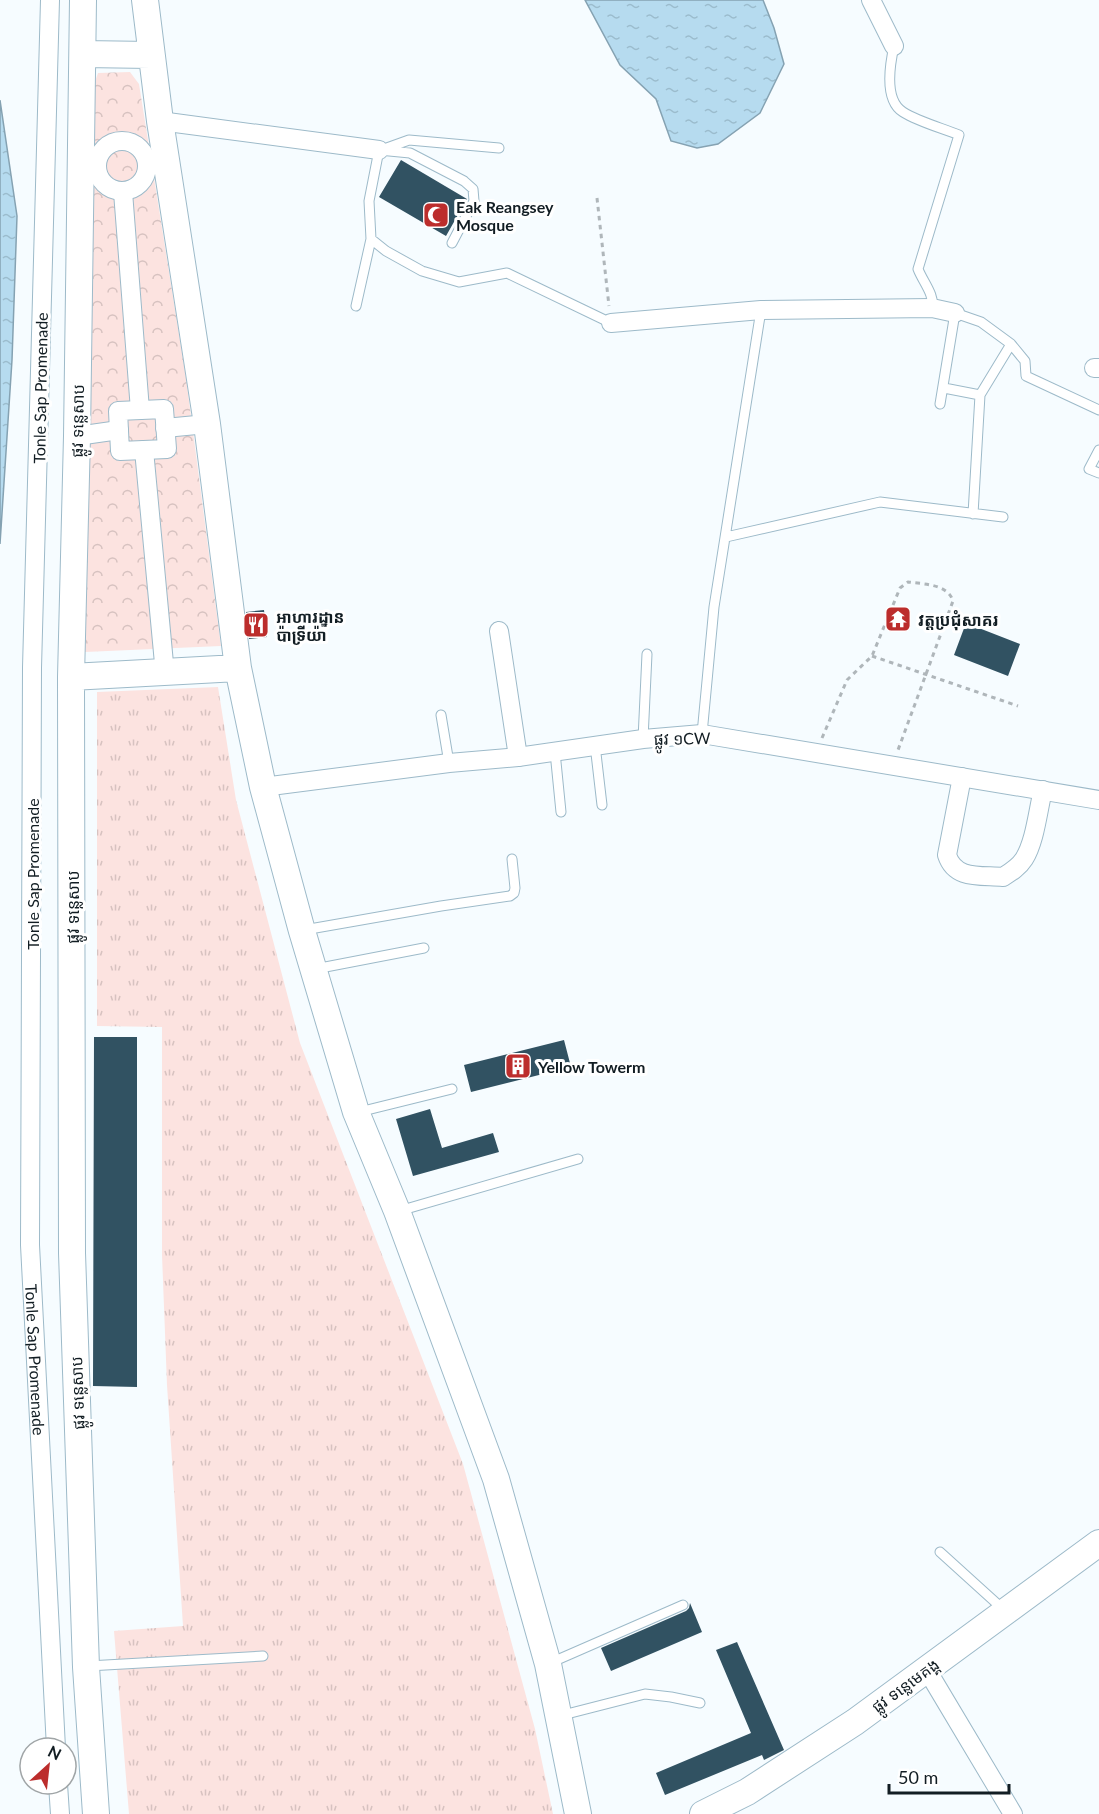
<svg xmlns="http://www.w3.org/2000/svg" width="1099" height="1814" font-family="Lato,'Noto Sans Khmer',sans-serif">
	<defs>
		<pattern id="grass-tufts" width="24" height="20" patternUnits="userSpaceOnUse" patternTransform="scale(1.5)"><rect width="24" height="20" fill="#fce3e0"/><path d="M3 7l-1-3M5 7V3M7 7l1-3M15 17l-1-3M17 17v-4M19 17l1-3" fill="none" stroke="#d7c2c0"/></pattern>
		<pattern id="park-crowns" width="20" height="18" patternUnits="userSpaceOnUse" patternTransform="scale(1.5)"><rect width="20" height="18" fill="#fce3e0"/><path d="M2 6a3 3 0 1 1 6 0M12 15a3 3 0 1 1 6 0" fill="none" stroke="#d7c2c0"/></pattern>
		<pattern id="water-ripples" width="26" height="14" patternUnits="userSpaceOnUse" patternTransform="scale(1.5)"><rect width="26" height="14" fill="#b6dbef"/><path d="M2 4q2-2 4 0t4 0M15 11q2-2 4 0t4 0" fill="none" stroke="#9bbccd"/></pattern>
	</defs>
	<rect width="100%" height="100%" fill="#f6fcff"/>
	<path fill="url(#grass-tufts)" d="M 218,687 L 236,800 L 300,1043 L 463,1464 L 535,1729 L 553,1814 L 129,1814 L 114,1631 L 183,1626 L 167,1385 L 162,1255 L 162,1027 L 97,1026 L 97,692 Z"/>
	<path fill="url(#park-crowns)" d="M 130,72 L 139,84 L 186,378 L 221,646 L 85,652 L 90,396 L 92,90 L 98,73 Z"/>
	<path fill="url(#water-ripples)" stroke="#85a2b2" stroke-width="1.5" d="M 585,0 L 763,0 L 774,28 L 784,64 L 760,113 L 718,144 L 697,148 L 671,141 L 656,99 L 620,65 Z
		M 0,100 L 17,216 L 12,360 L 0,544 Z"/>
	<path fill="#315262" d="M 401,160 L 467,199 L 446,236 L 379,197 Z
		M 264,610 L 267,637 L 249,639 L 246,612 Z
		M 966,623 L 1020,644 L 1008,676 L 954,655 Z
		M 94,1037 L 137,1037 L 137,1387 L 93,1386 Z
		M 564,1040 L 571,1067 L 471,1092 L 464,1065 Z
		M 430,1109 L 442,1148 L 493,1133 L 499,1152 L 413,1176 L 396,1119 Z
		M 690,1603 L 702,1632 L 611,1671 L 601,1648 L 686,1611 L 689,1608 Z
		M 737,1642 L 784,1750 L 764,1760 L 762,1755 L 665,1795 L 656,1773 L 751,1733 L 716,1650 Z"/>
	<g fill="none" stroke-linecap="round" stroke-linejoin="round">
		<defs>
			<path id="lane" d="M 894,46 C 890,64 884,100 903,112 C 919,122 942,128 959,135 L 918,269 C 923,282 935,295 932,308
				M 384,149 L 409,140 L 499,148
				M 379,150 L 369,201 L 371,239 L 386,251 L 422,271 L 459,282 L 507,273 L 611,323
				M 379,150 L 410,153 L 464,181 L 473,189 L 474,201 L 452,243
				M 356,306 L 371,239
				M 944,388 L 980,395 L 1011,344
				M 940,404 L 955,313 L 981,322 L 1011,344 L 1025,361 L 1026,376 L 1099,410
				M 1099,450 L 1089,469 L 1099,473
				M 973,514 L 980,395
				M 726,537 L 880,502 L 1003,517
				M 441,715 L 449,763
				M 702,734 L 714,607 L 761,310
				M 643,739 L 647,654
				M 595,745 L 602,805
				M 555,752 L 561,812
				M 304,930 L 441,906 L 510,896 L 514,893 L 515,888 L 512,859
				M 315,969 L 424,948
				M 359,1112 L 452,1089
				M 399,1211 L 578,1159
				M 940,1552 L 1004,1610
				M 550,1663 L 683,1605
				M 88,1666 L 263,1656
				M 559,1716 L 645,1694 L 671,1697 L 700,1703"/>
			<g id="street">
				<path id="s1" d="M 50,0 L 32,668 L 30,1245 L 56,1748"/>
				<path d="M 871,0 L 894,46"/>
				<path d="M 160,121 L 379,150"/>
				<circle cx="122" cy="166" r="25"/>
				<path d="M 123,192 L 140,410"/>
				<path d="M 611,323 L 761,310 L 932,308 L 955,313"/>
				<path d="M 1094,368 L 1099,368"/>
				<path d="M 164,409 L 167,449 L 120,451 L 118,411 Z"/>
				<path d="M 165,428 L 207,424"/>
				<path d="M 77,436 L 119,430"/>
				<path d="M 144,450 L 165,674"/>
				<path d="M 499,631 L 518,757"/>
				<path d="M 962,777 L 947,855 C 955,880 980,875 1003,877 C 1011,872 1019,867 1024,859 C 1035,842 1038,810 1043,790"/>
				<path d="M 263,787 L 449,763 L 518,757 L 643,739 L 702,734 L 1099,800"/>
				<path d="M 927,1670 L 1013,1814"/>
				<path d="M 58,1784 L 60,1814"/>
			</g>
			<path id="secondary" d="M 83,0 L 77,436 L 71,677 L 72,1253 L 86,1667 L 96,1814
				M 145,0 L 160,121 L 207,424 L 238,668 L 263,787 L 302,931 L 356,1112 L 397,1211 L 496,1479 L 548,1664 L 578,1814
				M 83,54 L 151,55
				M 71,677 L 238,668
				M 703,1814 L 747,1792 L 855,1722 L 1099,1543"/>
		</defs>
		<use href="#lane" stroke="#9dbac9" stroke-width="11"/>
		<use href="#street" stroke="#9dbac9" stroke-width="20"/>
		<use href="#secondary" stroke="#9dbac9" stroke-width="28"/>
		<path stroke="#afb6ba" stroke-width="3" stroke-dasharray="4.5 4.5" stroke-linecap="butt" d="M 597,198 L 609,306
			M 872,656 L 1018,706
			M 822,738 L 847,680 L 872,656 L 900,588 L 908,582 C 923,584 948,584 953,601 L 898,750"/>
		<use href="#lane" stroke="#fff" stroke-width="9"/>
		<use href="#street" stroke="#fff" stroke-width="18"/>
		<use href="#secondary" stroke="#fff" stroke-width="26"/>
	</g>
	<defs>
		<symbol id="mosque-square" viewBox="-11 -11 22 22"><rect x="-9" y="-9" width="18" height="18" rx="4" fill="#bc2d2c" stroke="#fff"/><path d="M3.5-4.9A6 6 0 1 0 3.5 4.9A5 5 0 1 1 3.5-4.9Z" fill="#fff"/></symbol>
		<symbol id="temple-square" viewBox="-11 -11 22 22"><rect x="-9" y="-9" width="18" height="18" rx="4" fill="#bc2d2c" stroke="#fff"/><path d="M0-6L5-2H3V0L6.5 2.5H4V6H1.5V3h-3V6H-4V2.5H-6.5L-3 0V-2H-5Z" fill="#fff"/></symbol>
		<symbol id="restaurant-square" viewBox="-11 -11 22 22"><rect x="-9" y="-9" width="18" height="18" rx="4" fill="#bc2d2c" stroke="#fff"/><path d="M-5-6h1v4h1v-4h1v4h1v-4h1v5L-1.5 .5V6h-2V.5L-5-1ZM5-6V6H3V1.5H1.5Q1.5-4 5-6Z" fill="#fff"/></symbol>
		<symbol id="building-square" viewBox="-11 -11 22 22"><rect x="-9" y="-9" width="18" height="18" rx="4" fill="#bc2d2c" stroke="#fff"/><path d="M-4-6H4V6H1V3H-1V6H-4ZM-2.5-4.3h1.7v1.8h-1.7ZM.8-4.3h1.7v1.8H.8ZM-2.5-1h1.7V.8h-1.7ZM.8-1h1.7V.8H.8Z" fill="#fff"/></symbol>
	</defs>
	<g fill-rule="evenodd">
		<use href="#mosque-square" x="421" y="200" width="30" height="30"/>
		<use href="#temple-square" x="883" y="604" width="30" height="30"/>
		<use href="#restaurant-square" x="241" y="610" width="30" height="30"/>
		<use href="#building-square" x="503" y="1051" width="30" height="30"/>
	</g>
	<g text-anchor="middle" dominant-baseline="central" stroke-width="6" stroke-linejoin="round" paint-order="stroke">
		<g font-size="16" font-weight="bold" fill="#121d23" stroke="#fff" text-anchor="start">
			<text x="456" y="206">Eak Reangsey<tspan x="456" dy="18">Mosque</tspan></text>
			<text x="276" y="616">អាហារដ្ឋាន<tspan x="276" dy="18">ប៉ាទ្រីយ៉ា</tspan></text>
			<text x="918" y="619">វត្តប្រជុំសាគរ</text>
			<text x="538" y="1066">Yellow Towerm</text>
		</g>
		<g font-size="16" fill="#121d23" stroke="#fff">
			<text transform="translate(40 388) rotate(-89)">Tonle Sap Promenade</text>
			<text transform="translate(77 421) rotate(-89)">ផ្លូវ ទន្លេសាប</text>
			<text transform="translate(682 738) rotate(-1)">ផ្លូវ ១CW</text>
			<text transform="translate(32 874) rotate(-90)">Tonle Sap Promenade</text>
			<text transform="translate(72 907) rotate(-90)">ផ្លូវ ទន្លេសាប</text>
			<text stroke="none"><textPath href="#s1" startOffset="1360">Tonle Sap Promenade</textPath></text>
			<text transform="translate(77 1393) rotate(-92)">ផ្លូវ ទន្លេសាប</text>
			<text transform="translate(905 1685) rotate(-36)">ផ្លូវ ទន្លេមេគង្គ</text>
		</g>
	</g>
	<g transform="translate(48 1766) rotate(27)"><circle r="28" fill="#ffffff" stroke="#a0a5a7" stroke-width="1.5"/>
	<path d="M0-4.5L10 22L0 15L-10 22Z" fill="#bc2d2c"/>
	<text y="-9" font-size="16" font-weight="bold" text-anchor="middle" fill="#121d23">N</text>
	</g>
	<path d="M889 1784v9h120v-9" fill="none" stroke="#121d23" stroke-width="3"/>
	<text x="898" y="1784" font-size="18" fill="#121d23" stroke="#ffffff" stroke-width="4.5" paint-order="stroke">50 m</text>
</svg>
